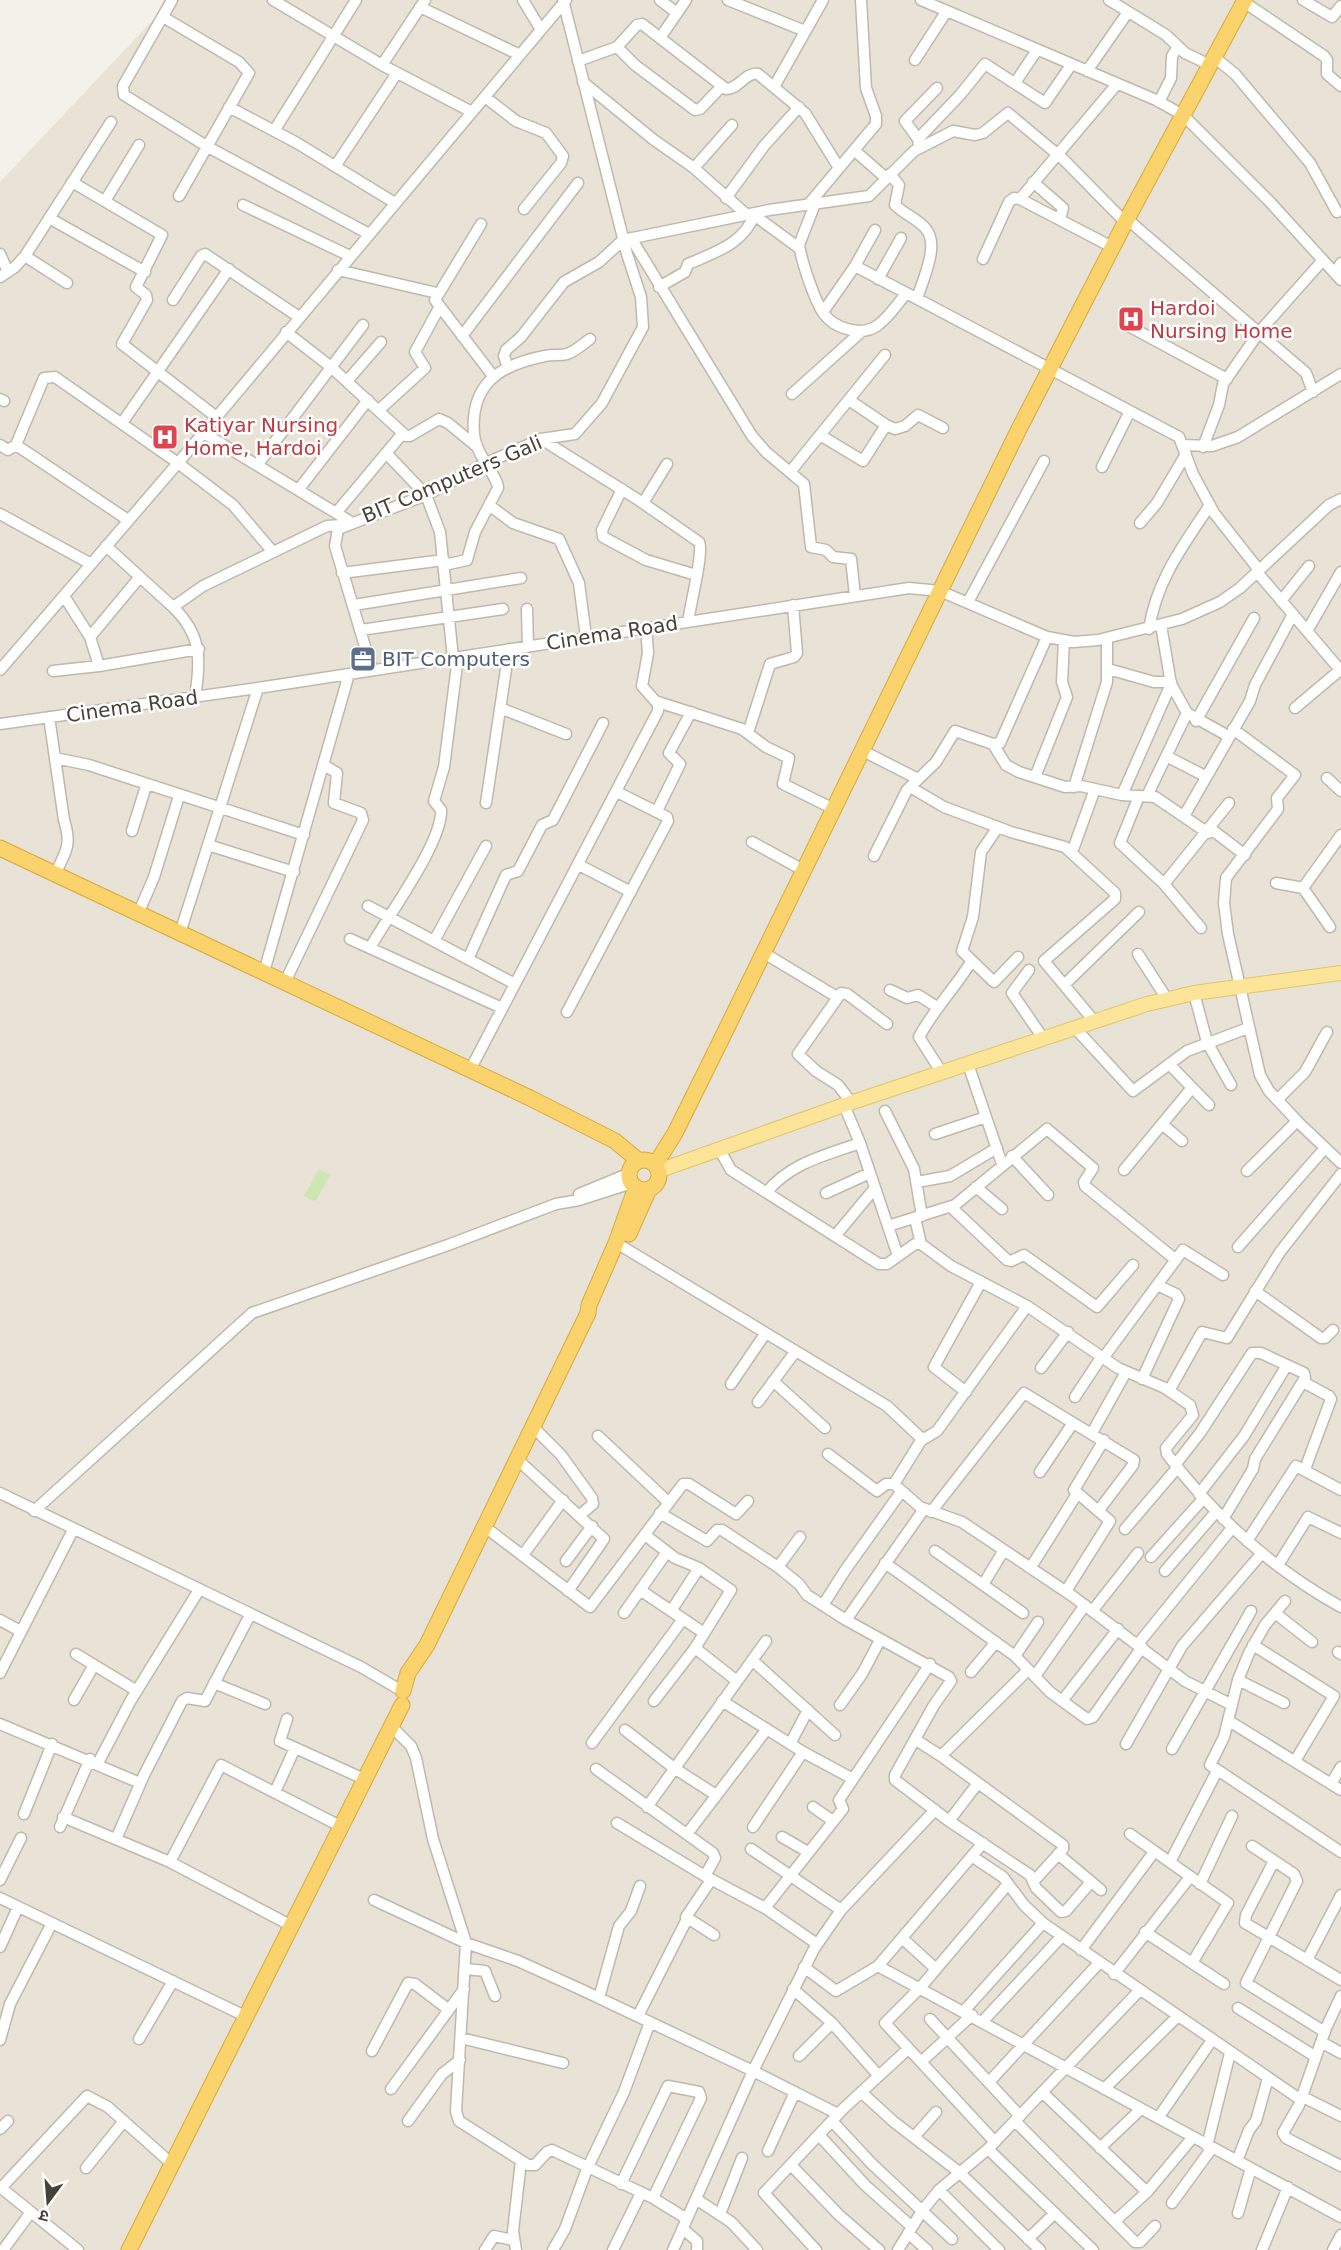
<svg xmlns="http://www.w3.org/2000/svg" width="1341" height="2250" font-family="'DejaVu Sans','Noto Sans Devanagari',sans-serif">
	<rect width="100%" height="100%" fill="#f4f1e8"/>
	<path fill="#e8e3d6" d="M 172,0 L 1341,0 L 1341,2250 L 0,2250 L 0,182 Z"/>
	<path fill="#cce7b2" d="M 319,1169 L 330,1175 L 315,1202 L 304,1196 Z"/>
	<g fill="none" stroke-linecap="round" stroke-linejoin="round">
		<defs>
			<path id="minor" d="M 172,0 L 123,86 L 124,95 L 208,147 L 369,234
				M 273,0 L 382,65 L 472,112
				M 523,0 L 541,30
				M 660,0 L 677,13
				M 728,0 L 805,31
				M 921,0 L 1156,100 L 1183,115 L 1270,202 L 1341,280
				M 1109,0 L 1166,35 L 1185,53 L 1210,65
				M 1303,0 L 1332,17 L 1341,6
				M 1244,2 L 1324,56 L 1327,60 L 1327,74 L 1341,86
				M 420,7 L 520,55
				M 163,17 L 239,62 L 249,73 L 179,196
				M 660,38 L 686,0
				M 617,47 L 635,65 L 695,110 L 700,109 L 722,86
				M 1214,57 L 1235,74 L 1310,163 L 1337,212
				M 915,60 L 946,12
				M 578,61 L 617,47 L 637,25 L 642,24 L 726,89 C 739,89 745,72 758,74 L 805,113 L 839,168
				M 382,65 L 425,0
				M 1087,71 L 1128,12
				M 583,82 L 654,140 L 694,168 L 747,215
				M 1015,83 L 1037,50
				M 774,87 L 823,0
				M 485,97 L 516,121 L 546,133 L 563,156 L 561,163 L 524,209
				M 1159,102 L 1171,78 L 1172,56 L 1178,47
				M 229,107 L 297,143 L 395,203
				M 274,131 L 356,0
				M 918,139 L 960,95 L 985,64 L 1045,103 L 1071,65
				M 919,146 L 918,139 L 905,121 L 937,88
				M 855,151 L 886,178
				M 336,165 L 397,73
				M 694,168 L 732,125
				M 890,174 L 899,185 L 895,205 C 904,214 918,219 926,229 C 940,246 922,281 917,299
				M 72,182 L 162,235 L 136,287 L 146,295 L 147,300 L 122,344 L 215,416
				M 1033,182 L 1063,208 L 1060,219
				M 726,198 L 764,146 L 799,107
				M 1020,199 L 1117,84
				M 105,201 L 139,145
				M 815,204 L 799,245 C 802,262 814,300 824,314 C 835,329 863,337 878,325 C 889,317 897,304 906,294
				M 243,205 L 350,256
				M 808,205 L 876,124 L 876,116 L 866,88 L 861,0
				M 754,215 L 799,248
				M 49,218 L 145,272
				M 1127,219 L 1306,373 L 1313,392
				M 481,224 L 435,300 L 493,376
				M 631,238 L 752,436 L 766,452 L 804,484 L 811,547 L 826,550 L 833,557 L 851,559 L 855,596
				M 0,254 L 8,272
				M 25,256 L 67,283
				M 983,259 L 1009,202 L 1014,198 L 1020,199 L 1112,247
				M 855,266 L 1179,437 L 1193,474 L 1214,513 L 1259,570
				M 338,270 L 437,293
				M 1335,273 L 1341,263
				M 0,277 L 15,267 L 25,256 L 111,122
				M 878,279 L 901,238
				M 659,287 L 685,272 L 688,264 C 716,252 745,243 755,213
				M 173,300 L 201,256 L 205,254 L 299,317
				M 823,312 L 855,266 L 875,230
				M 1125,324 L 1227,379
				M 286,332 L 331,367 L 406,436 L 410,436 L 439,419 L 448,423 L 476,446
				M 462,336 L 578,183
				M 508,368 L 504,356 L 506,350 L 521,337 L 564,282 L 599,262 L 623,240 L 769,210 L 869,196 L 914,151 L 953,131 L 975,135 L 983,133 L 1008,113 L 1063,159 L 1125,222
				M 347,381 L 381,342
				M 792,394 L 862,331
				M 0,399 L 4,401
				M 849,400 L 886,425 L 895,429 L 905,426 L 918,415 L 943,428
				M 379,410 L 425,368 L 415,352 L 439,308
				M 122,423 L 229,269
				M 202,432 L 351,522
				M 820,435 L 863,461 L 886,425
				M 541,439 L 637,499 L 699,542 C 704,552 690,606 688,622
				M 0,445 L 8,450 L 16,445 L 44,378 L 55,377 L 178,463 L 233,505 L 273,552
				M 16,445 L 128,520
				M 1184,445 L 1212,446 L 1238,437 L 1341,374
				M 1203,447 L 1219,405 L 1223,384 L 1260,331 L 1323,260
				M 386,453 L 426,495 L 440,532 L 453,658
				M 258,464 L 363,325
				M 1102,467 L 1130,411
				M 790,472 L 885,355
				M 299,489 L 368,400
				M 622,489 L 602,530 L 603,537 L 646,560 L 696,575
				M 643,503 L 667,464
				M 489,505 L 513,523 L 559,539 L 579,583 L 586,637
				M 336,513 L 403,433
				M 0,514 L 91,564
				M 1140,523 L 1157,503 L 1186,454
				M 106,546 L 173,607 L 203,586 L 327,526 L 342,525
				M 444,565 L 467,560 L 475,532 L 498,488 C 498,476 476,456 474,434 C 470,384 499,365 545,356 C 552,354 560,356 567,354 C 576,351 583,344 590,339
				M 1257,572 L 1341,671
				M 342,573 L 444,560
				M 64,596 L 90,637 L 99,666
				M 1281,601 L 1309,566
				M 968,602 L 1044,461
				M 354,605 L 521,578
				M 173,607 C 202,635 201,660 195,697
				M 527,609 L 528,647
				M 1161,625 L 1171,684 L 1187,713 L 1228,736
				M 1149,629 C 1157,579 1183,546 1210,505
				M 361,630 L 503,609
				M 1307,631 L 1341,572
				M 90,637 L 139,578
				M 1108,669 L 1154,682 L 1171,682
				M 0,670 L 178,463 L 566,0
				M 372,670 L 335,546 L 338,529 L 426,495 L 484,464 L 541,439 L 575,434 L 602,403 L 643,327 L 641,297 L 627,254 L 563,0
				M 53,671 L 99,666 L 199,649
				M 655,701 L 742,729 L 766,747 L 789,758 L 783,784 L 834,809
				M 500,708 L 566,734
				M 1295,708 L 1340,670
				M 49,717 L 64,820 C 72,845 66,852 55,874
				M 1196,721 L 1254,618
				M 0,724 L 258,688 L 909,588 L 940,591 L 1047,637 L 1074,642 L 1098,640 L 1182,619 L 1220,602 L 1240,588 L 1329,505 L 1341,499
				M 1233,729 L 1295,775 L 1277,798 L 1278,809 L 1226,878 L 1224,903 L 1228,934 L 1260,1075 L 1269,1091 L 1299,1123 L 1341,1163
				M 748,733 L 770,664 L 794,657 L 797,653 L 793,605
				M 993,744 L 1006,765 L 1019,772 L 1065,787 L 1081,786 L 1122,795 L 1155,797 L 1208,833
				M 863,751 L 918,779
				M 1168,757 L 1205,776
				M 55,758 L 89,765 L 304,835
				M 1035,777 L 1067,697 L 1062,682 L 1064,641
				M 1327,778 L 1341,791
				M 910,787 L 944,807 L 1011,832 L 1065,847 L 1115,893 L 1115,899 L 1044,961 L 1094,1021
				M 1074,787 L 1107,682 L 1107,638
				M 1122,795 L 1171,684
				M 1139,796 L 1120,843 L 1164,884 L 1201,928
				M 1147,796 L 1187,713
				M 486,803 L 509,649
				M 657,811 L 680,764 L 669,753 L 691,712
				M 1184,816 L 1250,701 L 1255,685 L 1293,614
				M 998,827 L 981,852 L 973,917 L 962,951 L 994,982 L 1018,957
				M 1211,829 L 1245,855
				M 132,831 L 146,786
				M 752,842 L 803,870
				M 208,845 L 294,872
				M 1072,852 L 1095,789
				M 874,856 L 907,790 L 936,762 L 955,731 L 993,744 L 1000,743 L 1047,637
				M 579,865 L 631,892
				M 1276,883 L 1303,888 L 1341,835
				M 1164,884 L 1229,803
				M 1303,888 L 1330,927
				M 368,906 L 515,984
				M 138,914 L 154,877 L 179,796
				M 180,933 L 258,688
				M 350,939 L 502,1008
				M 434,941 L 486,846
				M 370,948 C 387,917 443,842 441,810 L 434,801 L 444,767 L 458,657
				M 764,953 L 837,997
				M 1138,954 L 1167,999
				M 468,959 L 506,875 L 518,871 L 542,825 L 553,820 L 603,723
				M 1029,970 L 1012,993 L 1043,1038
				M 264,972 L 349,674
				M 285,982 L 363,820 L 361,813 L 334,803 L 337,773 L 324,765
				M 1064,985 L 1139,912
				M 890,990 L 907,998 L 918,995 L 937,1007
				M 1194,993 L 1207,1042 L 1231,1085
				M 567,1012 L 668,821 L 667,817 L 617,792
				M 1075,1028 L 1133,1091 L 1187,1051 L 1248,1028
				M 968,1064 L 1002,1164
				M 1169,1064 L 1209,1105
				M 470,1070 L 658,711 L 658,704 L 642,686 L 648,653 L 646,628
				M 942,1073 L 919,1037 C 934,1009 955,988 971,962
				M 1277,1100 L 1305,1072 L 1327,1032
				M 851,1102 L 838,1085 L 816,1071 L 798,1054 L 841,993 L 847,994 L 887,1024
				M 844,1105 L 860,1143 L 898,1256
				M 885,1111 L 914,1169 L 922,1216
				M 1162,1124 L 1182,1141
				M 935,1134 L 986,1117
				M 719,1149 L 731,1170 L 879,1264 L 887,1264 L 915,1244 L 921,1244 L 951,1266 L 1027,1306 L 1118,1368 L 1165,1388 L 1190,1405 L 1193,1415 L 1166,1448 L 1167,1454 C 1214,1516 1273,1569 1341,1607
				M 1012,1156 L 1048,1195
				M 1124,1170 L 1191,1089
				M 1247,1171 L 1297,1121
				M 917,1182 L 950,1176 L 997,1148
				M 976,1187 L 1002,1209
				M 767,1192 C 790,1163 826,1155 860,1143
				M 826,1193 L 870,1173
				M 579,1194 L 630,1173
				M 951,1207 L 1007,1260 L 1011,1261 L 1024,1255 L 1097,1307 L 1133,1265
				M 915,1218 L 921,1244
				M 888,1226 L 955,1205 L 1047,1129 L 1093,1168 L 1084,1182 L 1085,1186 L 1176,1260
				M 835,1236 L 875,1188
				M 623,1247 L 887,1406 L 922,1439 L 894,1484 L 920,1507 L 962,1522 L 1071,1595 L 1185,1681 L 1232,1705
				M 1238,1247 L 1325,1148
				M 1255,1291 L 1321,1338 L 1325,1338 L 1333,1330
				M 1104,1357 L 1183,1250 L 1223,1275
				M 1041,1368 L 1068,1332
				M 1142,1379 L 1179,1299 L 1176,1294 L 1157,1285
				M 773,1381 L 825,1428
				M 1303,1382 L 1329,1396 L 1331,1399 L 1305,1469
				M 731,1384 L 765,1334
				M 1169,1391 L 1202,1332 L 1227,1338 L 1280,1252 L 1341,1174
				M 966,1392 L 934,1367 L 981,1282
				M 1075,1397 L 1102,1356
				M 758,1402 L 795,1352
				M 532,1426 L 561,1455 L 592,1498 L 593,1504 L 580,1515
				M 1092,1433 L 1126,1372
				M 598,1436 L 668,1502
				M 922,1440 L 937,1431 L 1027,1306
				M 828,1454 L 877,1491 L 886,1484 L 894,1484
				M 517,1459 L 604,1539 L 568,1591
				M 1175,1465 L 1200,1433 L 1252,1353 L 1261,1353 L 1304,1373 L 1305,1378 L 1255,1459 L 1253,1469 L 1223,1519
				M 1040,1472 L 1073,1423
				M 0,1493 L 361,1667 L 402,1691
				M 1199,1494 L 1244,1436 L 1287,1365
				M 34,1511 L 252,1313 L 448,1245 L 556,1204 L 579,1200 L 632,1183
				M 931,1512 L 1024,1393 L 1134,1460 L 1133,1465 L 1099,1510
				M 660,1513 L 707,1541 L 717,1530 L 722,1530 L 778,1567 L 799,1584 L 807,1595 L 846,1620 L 949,1677 L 951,1681 L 934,1705 L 895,1775 L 895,1780 L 949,1821 L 1030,1875 L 1036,1888 L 1061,1912 L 1066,1911 L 1091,1882
				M 485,1527 L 590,1607 L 683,1484 L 689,1484 L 736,1514 L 748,1501
				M 1125,1529 L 1177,1468
				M 645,1535 L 675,1558 L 699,1568 L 731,1590 L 695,1648 L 654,1701
				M 1247,1541 L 1296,1466 L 1341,1490
				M 935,1551 L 1023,1613
				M 523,1555 L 563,1500
				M 1151,1557 L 1203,1499
				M 566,1561 L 592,1526
				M 885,1563 L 1015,1656 L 1050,1692 L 1087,1719 L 1093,1717 L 1142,1647
				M 1278,1565 L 1308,1517 L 1341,1533
				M 778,1567 L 800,1537
				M 1031,1567 L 1077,1494
				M 1165,1571 L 1216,1512
				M 984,1583 L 1004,1550
				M 640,1590 L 704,1633
				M 1066,1591 L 1110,1521 L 1074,1490 L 1104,1440
				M 1285,1601 L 1265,1625 L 1249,1653 L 1238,1680 L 1224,1737 L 1210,1765 L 1341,1852
				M 823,1605 L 846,1569 L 901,1492
				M 1093,1610 L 1138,1553
				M 671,1611 L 699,1568
				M 624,1613 L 667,1552
				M 1275,1613 L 1312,1642
				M 0,1620 L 20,1631
				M 846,1620 L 924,1509
				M 1138,1644 L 1232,1528
				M 1253,1645 L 1334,1696 L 1295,1761
				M 695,1648 L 737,1681
				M 1338,1652 L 1341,1654
				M 76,1654 L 137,1691
				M 1015,1656 L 1038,1622
				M 752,1660 L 835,1735
				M 971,1672 L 996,1642
				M 0,1673 L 73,1530
				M 1035,1676 L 1085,1605
				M 1238,1680 L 1284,1703
				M 214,1683 L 265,1704
				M 74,1700 L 94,1665
				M 722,1701 L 803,1752 L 853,1779
				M 1062,1701 L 1118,1629
				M 840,1705 L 862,1674 L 880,1640
				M 287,1719 L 280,1741 L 364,1779
				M 1229,1721 L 1341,1790
				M 0,1724 L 140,1783
				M 392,1727 L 411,1746 L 416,1758 L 433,1839 L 466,1943 L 456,2111 L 459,2121 L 528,2165 L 535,2165 L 547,2152 L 552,2150 L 653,2198 L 687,2219
				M 625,1730 L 674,1768 L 716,1795
				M 916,1740 L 941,1756 L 1063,1845 L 1063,1849 L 1034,1881
				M 592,1743 L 683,1619
				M 790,1744 L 808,1710
				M 1126,1744 L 1182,1646 L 1262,1553
				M 1172,1749 L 1251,1611
				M 941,1756 L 1028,1670
				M 98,1763 L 131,1700 L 199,1590
				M 596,1769 L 713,1853 L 715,1858 L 705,1876
				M 1331,1784 L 1341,1767
				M 275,1792 L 295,1748
				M 647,1807 L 766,1641
				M 813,1807 L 833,1821
				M 24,1814 L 52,1744
				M 63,1817 L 170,1862 L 290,1925
				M 949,1821 L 978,1783
				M 617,1823 L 705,1876 L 765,1908 L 817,1944
				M 60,1827 L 90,1759
				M 753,1827 L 803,1752
				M 687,1834 L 767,1729
				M 1130,1834 L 1228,1903 L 1192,1963
				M 782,1837 L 808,1852
				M 116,1839 L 144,1775 L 182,1701 L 187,1698 L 205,1701 L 250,1615
				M 1252,1846 L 1294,1874 L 1297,1881 L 1246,1983 L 1325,2032
				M 751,1849 L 841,1910
				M 1058,1854 L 1101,1890
				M 973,1857 L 1003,1877 L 1024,1905 L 1043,1923 L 1301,2100
				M 1274,1861 L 1246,1915 L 1245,1923 L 1341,1980
				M 170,1862 L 221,1765 L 340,1826
				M 1170,1862 L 1217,1771
				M 0,1880 L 21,1838
				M 711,1880 L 686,1917 L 714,1935
				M 1200,1884 L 1232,1816
				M 0,1898 L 247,2017
				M 374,1900 L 466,1943 L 518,1961 L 580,1989 L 753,2071 L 838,2114
				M 765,1908 L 843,1809 L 839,1800 L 930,1664
				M 1145,1932 L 1224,1984
				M 903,1939 L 936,1969
				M 0,1947 L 18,1907
				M 1081,1950 L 1154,1852
				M 1307,1960 L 1341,1895
				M 878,1966 L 1341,2217
				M 804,1967 L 836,1991 L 878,1966 L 983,1843
				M 466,1969 L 485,1971 L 495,1996
				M 1114,1974 L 1190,1877
				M 793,1989 L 832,2023 L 878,2075
				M 1341,1996 L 1326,2028 L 1299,2105 L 1283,2133 L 1286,2138 L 1341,2166
				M 599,1998 L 619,1926 L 631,1911 L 640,1886
				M 1238,2008 L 1316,2057
				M 964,2011 L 1043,1923
				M 638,2016 L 687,1919
				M 930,2019 L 1020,2116
				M 983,2021 L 1062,1936
				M 461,2038 L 563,2063
				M 139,2039 L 173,1981
				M 0,2040 L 10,2004 L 52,1923
				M 1321,2042 L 1341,2053
				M 372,2051 L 408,1983 L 415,1984 L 449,2010
				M 799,2056 L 832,2023
				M 921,2062 L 972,2015
				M 989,2082 L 1099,1963
				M 391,2089 L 464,1989
				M 1104,2089 L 1177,2017
				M 861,2092 L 894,2122 L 959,2172 L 1040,2250
				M 1042,2092 L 1147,2192
				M 1303,2097 L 1341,2116
				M 1158,2118 L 1212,2040
				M 408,2121 L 442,2074 L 460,2060
				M 832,2121 L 871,2163 L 952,2239
				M 1015,2121 L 1135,2242 L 1140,2242 L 1155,2226
				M 0,2129 L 8,2121
				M 819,2135 L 865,2185 L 912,2227
				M 914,2137 L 936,2112
				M 995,2142 L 885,2023 L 920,1988 L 1008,1884
				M 1207,2146 L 1230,2053
				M 1100,2148 L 1141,2109
				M 988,2149 L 1093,2250
				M 768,2151 L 795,2092
				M 1237,2161 L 1249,2130 L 1256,2121 L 1268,2078
				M 791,2165 L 839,2215 L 879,2250
				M 86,2168 L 124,2121
				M 621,2184 L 668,2086 L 699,2092 L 701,2098 L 653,2198
				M 0,2187 L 78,2250
				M 1,2188 L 87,2096 L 108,2107 L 172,2164
				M 939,2190 L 999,2250
				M 696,2199 L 731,2222 L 757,2250
				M 1172,2203 L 1212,2148
				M 1238,2213 L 1251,2168
				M 720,2214 L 742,2158
				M 1115,2221 L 1147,2192 L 1193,2137
				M 683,2229 L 697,2241 L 697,2250
				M 908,2233 L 927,2250
				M 1028,2239 L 1055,2213
				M 3,2250 L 31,2212
				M 485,2250 L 494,2236 L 513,2240
				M 516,2250 L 513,2231 L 521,2161
				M 553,2250 L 565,2229 L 587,2169 L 624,2092 L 650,2022
				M 613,2250 L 641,2193
				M 673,2250 L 753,2071 L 814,1949 L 841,1910 L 935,1810
				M 816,2250 L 764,2193 L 843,2109 L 908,2049
				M 898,2250 L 922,2211 L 939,2190 L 988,2149 L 1139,1991
				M 1262,2250 L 1288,2187
				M 1333,2250 L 1341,2235"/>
			<path id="major" d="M 658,1171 L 844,1105 L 1147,1004 L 1194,993 L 1341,973"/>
			<path id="highway" d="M 0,848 L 530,1098 L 615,1141 L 639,1161
				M629 1175a15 15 0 1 1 30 0a15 15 0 1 1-30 0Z
				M 655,1165 L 675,1133 L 722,1038 L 1018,431 L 1127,219 L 1245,0
				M 629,1234 L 649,1189
				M 403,1691 L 408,1673 L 427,1645 L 588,1313 L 589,1305 L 616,1243 L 636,1187
				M 129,2250 L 402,1705"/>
		</defs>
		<use href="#minor" stroke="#bfb9ab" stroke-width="13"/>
		<use href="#major" stroke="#e1c468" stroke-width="16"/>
		<use href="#highway" stroke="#daa93c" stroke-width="17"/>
		<use href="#minor" stroke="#fff" stroke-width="10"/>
		<use href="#major" stroke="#fce599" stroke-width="14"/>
		<use href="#highway" stroke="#fbd36c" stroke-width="15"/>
	</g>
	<defs>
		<symbol id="hospital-square" viewBox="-11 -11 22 22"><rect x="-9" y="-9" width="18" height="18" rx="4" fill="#e0444e" stroke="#fff"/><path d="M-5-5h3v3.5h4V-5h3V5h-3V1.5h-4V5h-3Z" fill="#fff"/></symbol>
		<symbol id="office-square" viewBox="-11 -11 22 22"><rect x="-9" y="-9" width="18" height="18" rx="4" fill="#5c6f8a" stroke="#fff"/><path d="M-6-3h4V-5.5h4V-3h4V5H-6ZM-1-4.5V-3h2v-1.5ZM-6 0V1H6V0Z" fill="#fff"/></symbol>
	</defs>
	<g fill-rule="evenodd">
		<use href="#hospital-square" x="1116" y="304" width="30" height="30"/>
		<use href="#hospital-square" x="150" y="422" width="30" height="30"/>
		<use href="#office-square" x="348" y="644" width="30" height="30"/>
	</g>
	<g text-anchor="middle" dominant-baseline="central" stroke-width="5" stroke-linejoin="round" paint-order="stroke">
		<g font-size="20" fill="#be3a42" stroke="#fff" text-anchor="start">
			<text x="1150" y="308">Hardoi<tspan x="1150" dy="23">Nursing Home</tspan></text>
			<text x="184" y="425">Katiyar Nursing<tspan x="184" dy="23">Home, Hardoi</tspan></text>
		</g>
		<g font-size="20" fill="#474237" stroke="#fff">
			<text transform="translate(452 479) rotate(-23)">BIT Computers Gali</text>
			<text transform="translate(612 633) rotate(-9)">Cinema Road</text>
			<text transform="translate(132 706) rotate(-8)">Cinema Road</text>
		</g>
		<g font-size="20" fill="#4e5e75" stroke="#fff" text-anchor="start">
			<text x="382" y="659">BIT Computers</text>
		</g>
	</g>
	<g transform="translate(48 2202) rotate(196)" stroke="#ffffff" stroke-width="4.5" paint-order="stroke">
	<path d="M0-4.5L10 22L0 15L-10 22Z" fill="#474237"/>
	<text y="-9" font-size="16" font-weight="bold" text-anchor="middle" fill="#474237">उ</text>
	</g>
</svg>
